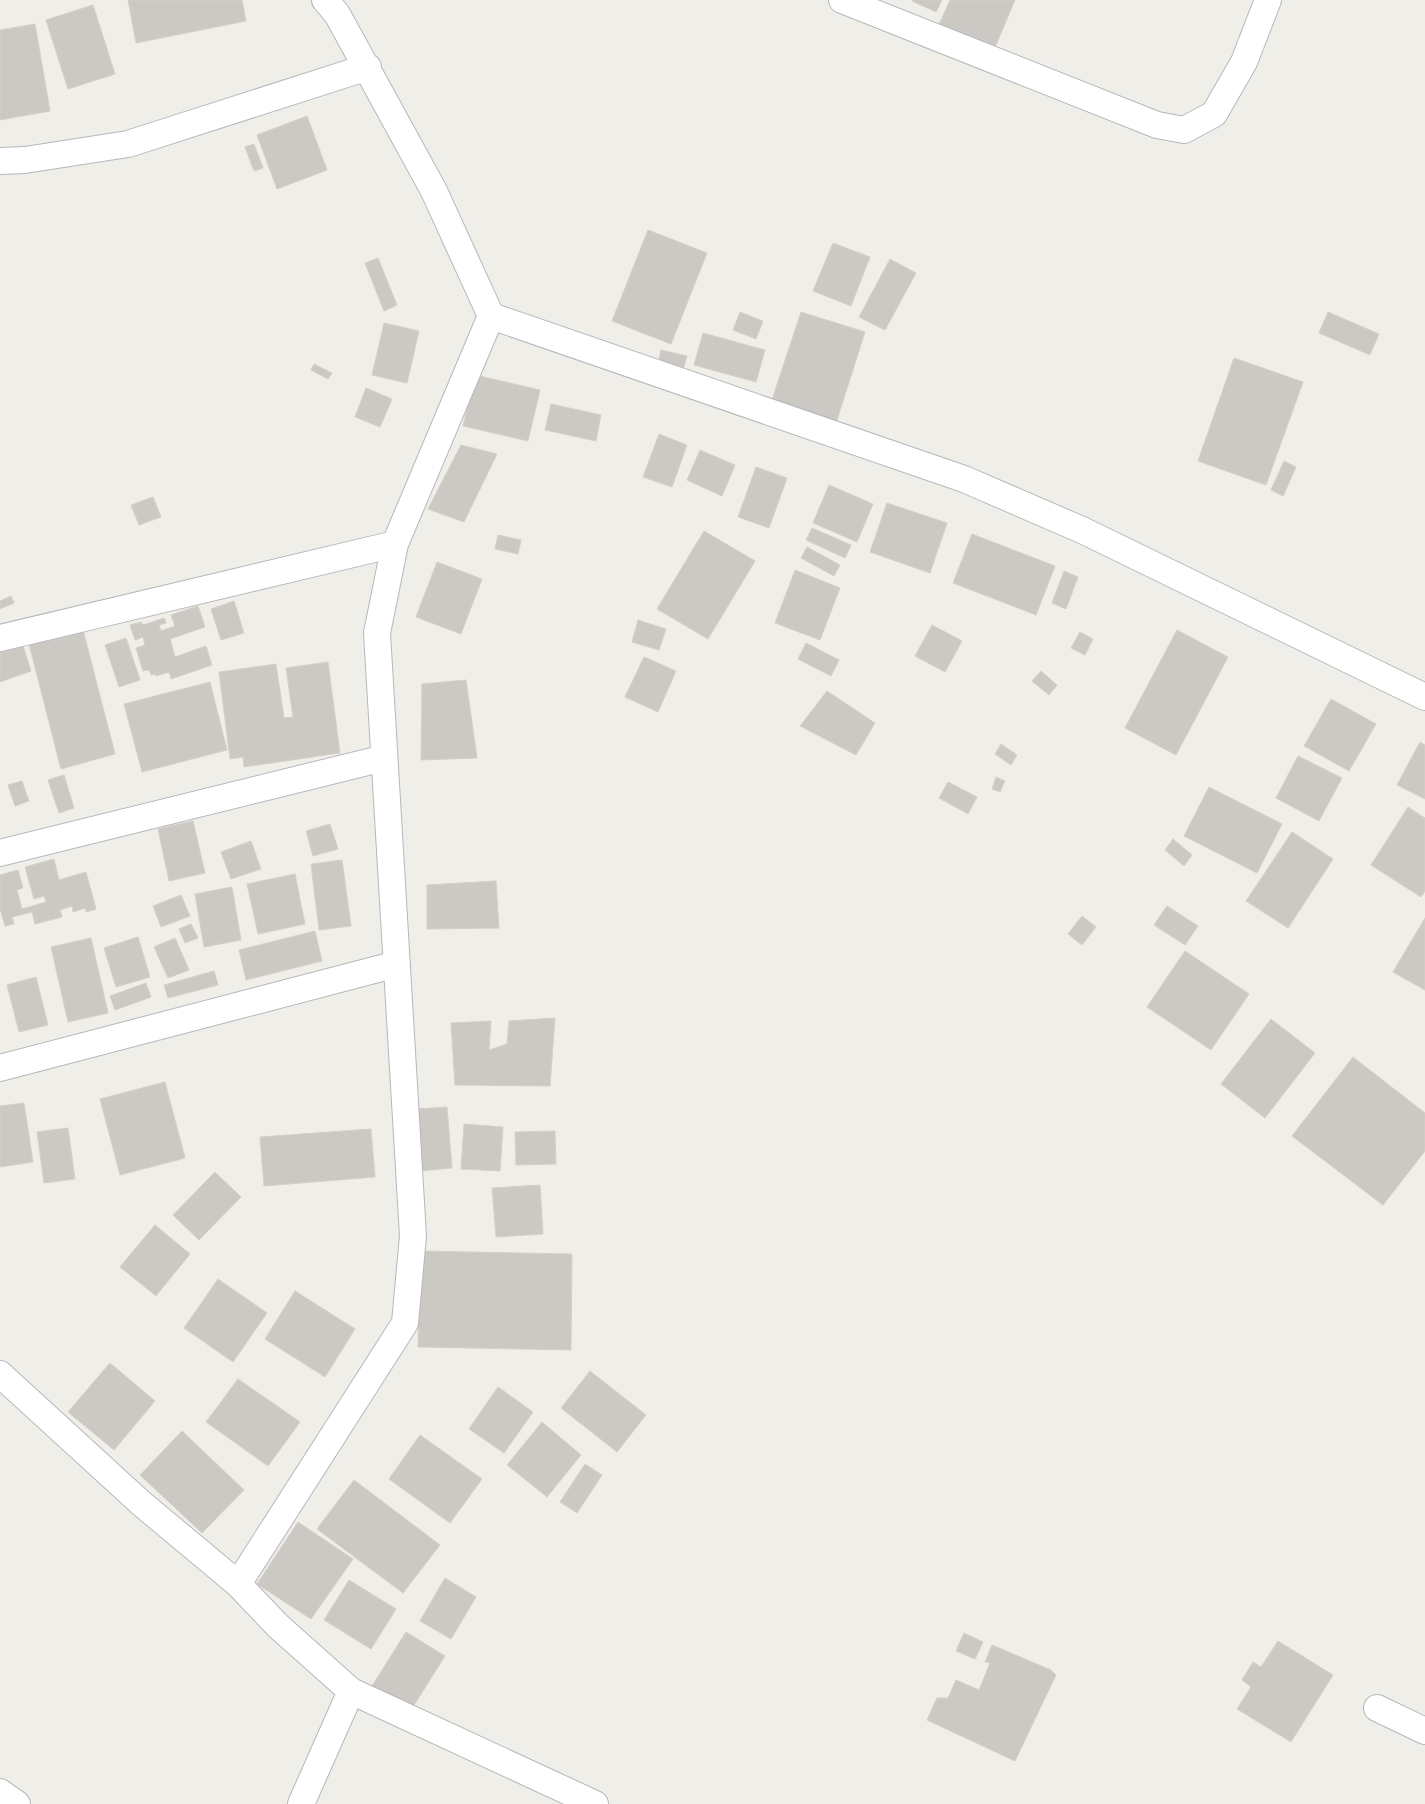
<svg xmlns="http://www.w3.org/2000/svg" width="1425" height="1804" font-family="Helvetica,sans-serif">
	<rect width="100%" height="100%" fill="#f0eee8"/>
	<path fill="#ccc9c5" stroke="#d5d0c7" d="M 128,0 L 242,0 L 246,21 L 136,43 Z
		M 912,0 L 942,0 L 936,12 L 912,1 Z
		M 950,0 L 1015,0 L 993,52 L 937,29 Z
		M 93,5 L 115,74 L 68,89 L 46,20 Z
		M 35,24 L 50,111 L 0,120 L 0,30 Z
		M 307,116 L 327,170 L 277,189 L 257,135 Z
		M 254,144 L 263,168 L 254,171 L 245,147 Z
		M 648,230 L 707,253 L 671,344 L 612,321 Z
		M 833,243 L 870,257 L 851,306 L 813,291 Z
		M 378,258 L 397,305 L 384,311 L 365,263 Z
		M 890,259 L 916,273 L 885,330 L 859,317 Z
		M 740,312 L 763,321 L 756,339 L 733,330 Z
		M 801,312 L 865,332 L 836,423 L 771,403 Z
		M 1328,312 L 1379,334 L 1370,355 L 1319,333 Z
		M 384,323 L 419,331 L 407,383 L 372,375 Z
		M 703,333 L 765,350 L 756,382 L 694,365 Z
		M 661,350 L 687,356 L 683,370 L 658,365 Z
		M 1234,358 L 1303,382 L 1266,485 L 1198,461 Z
		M 314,364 L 332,373 L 328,379 L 311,370 Z
		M 475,375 L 540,390 L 528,441 L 463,426 Z
		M 366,388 L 392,399 L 380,427 L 355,417 Z
		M 551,404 L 601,415 L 596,441 L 545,430 Z
		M 659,434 L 687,445 L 672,487 L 643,477 Z
		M 461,445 L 497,454 L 464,522 L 428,509 Z
		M 700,450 L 735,465 L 722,496 L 687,480 Z
		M 1284,461 L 1296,467 L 1283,496 L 1271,490 Z
		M 756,467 L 787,478 L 769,528 L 738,517 Z
		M 829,485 L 873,504 L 857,542 L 813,523 Z
		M 153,497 L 161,517 L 139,525 L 131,505 Z
		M 887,503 L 947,523 L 930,573 L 870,552 Z
		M 812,528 L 851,545 L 845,558 L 806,540 Z
		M 704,531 L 755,561 L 708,639 L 657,609 Z
		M 972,534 L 1055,566 L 1036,615 L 953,583 Z
		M 498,535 L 521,540 L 518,554 L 495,549 Z
		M 807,547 L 840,565 L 834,576 L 801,558 Z
		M 437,562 L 482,579 L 461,634 L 416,617 Z
		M 795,570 L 840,588 L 820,640 L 775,623 Z
		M 1064,571 L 1078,577 L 1066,609 L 1052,603 Z
		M 11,596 L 14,603 L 0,609 L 0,601 Z
		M 234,601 L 244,633 L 221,640 L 211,609 Z
		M 198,606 L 205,627 L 170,639 L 175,657 L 206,646 L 212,665 L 171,679 L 169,672 L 156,676 L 155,674 L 151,675 L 149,670 L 143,671 L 136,648 L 145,645 L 143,637 L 135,640 L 130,625 L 141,622 L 143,625 L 164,618 L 166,623 L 159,625 L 161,631 L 175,626 L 171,615 Z
		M 638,620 L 666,629 L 659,650 L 632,642 Z
		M 932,625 L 962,641 L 945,672 L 915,656 Z
		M 83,630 L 115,754 L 61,769 L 29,644 Z
		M 1177,630 L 1228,657 L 1176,755 L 1125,728 Z
		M 1080,632 L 1093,639 L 1085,655 L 1071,648 Z
		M 126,638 L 140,680 L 119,687 L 105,645 Z
		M 22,643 L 31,671 L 0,682 L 0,650 Z
		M 806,643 L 839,660 L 831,676 L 798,659 Z
		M 644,657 L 676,671 L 658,712 L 625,697 Z
		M 328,662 L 340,753 L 244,767 L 243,757 L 230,759 L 219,672 L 276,664 L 284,718 L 293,717 L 286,668 Z
		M 1041,671 L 1057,685 L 1049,695 L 1032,681 Z
		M 466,680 L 477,758 L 421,760 L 422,684 Z
		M 210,682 L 227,750 L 142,772 L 124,704 Z
		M 827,691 L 875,723 L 856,755 L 800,726 Z
		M 1331,699 L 1376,724 L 1349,771 L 1304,746 Z
		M 1420,742 L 1425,745 L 1425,799 L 1397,785 Z
		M 1001,744 L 1017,755 L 1011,765 L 995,754 Z
		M 1298,756 L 1342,778 L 1319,821 L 1276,798 Z
		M 64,775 L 74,808 L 59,813 L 48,780 Z
		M 996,777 L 1005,781 L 1000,792 L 992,789 Z
		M 22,781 L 29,801 L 15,806 L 8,785 Z
		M 948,782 L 977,797 L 968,814 L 939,798 Z
		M 1209,787 L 1282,824 L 1257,873 L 1184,836 Z
		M 1408,807 L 1425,818 L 1425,891 L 1421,897 L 1371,865 Z
		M 193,821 L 205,873 L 169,881 L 158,829 Z
		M 330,824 L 338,849 L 313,856 L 306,831 Z
		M 1292,832 L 1333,859 L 1288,928 L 1246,901 Z
		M 1173,839 L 1192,855 L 1184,866 L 1165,850 Z
		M 251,841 L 261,869 L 231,879 L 221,852 Z
		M 54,859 L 59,880 L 86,872 L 96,909 L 86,912 L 85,908 L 73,912 L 72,906 L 60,910 L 62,917 L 35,924 L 32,912 L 12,917 L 14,924 L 5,926 L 0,909 L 0,875 L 18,870 L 23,888 L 17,890 L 22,909 L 46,902 L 44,896 L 34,899 L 25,867 Z
		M 342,860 L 351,926 L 319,930 L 311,864 Z
		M 295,874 L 305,924 L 258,934 L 247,884 Z
		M 496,881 L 499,928 L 427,929 L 427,885 Z
		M 232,887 L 241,940 L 204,947 L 195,894 Z
		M 181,895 L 190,916 L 161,927 L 153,906 Z
		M 1167,906 L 1198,926 L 1185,945 L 1154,925 Z
		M 1082,916 L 1096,927 L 1082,945 L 1068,934 Z
		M 1425,918 L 1425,990 L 1393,972 Z
		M 191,924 L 198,938 L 185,943 L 179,929 Z
		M 315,931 L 322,961 L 246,980 L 239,950 Z
		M 138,937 L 150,977 L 116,987 L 104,948 Z
		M 91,938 L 108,1013 L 68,1022 L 51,947 Z
		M 175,938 L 189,970 L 168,978 L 154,947 Z
		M 1185,951 L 1249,994 L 1211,1050 L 1147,1007 Z
		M 214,971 L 218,985 L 168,998 L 164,985 Z
		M 36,977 L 48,1025 L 19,1032 L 7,985 Z
		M 146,983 L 151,997 L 115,1010 L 110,996 Z
		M 555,1018 L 550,1086 L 455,1085 L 451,1023 L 491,1021 L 489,1050 L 507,1044 L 509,1021 Z
		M 1271,1019 L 1315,1053 L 1265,1118 L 1221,1084 Z
		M 1353,1057 L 1425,1113 L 1425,1151 L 1383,1205 L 1292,1136 Z
		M 165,1082 L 185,1158 L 120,1175 L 100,1099 Z
		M 24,1103 L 33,1162 L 0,1167 L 0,1106 Z
		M 447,1107 L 452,1168 L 419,1171 L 415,1109 Z
		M 464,1124 L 503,1127 L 500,1171 L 461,1169 Z
		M 68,1128 L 75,1179 L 44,1183 L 37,1132 Z
		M 371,1129 L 375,1177 L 264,1186 L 260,1137 Z
		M 555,1131 L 556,1164 L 516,1165 L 515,1132 Z
		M 215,1172 L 241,1197 L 199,1240 L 173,1215 Z
		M 540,1185 L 543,1234 L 496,1237 L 492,1188 Z
		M 155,1225 L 190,1254 L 156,1296 L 120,1267 Z
		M 420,1251 L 572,1254 L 571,1350 L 418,1347 Z
		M 218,1279 L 267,1313 L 233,1362 L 184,1328 Z
		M 295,1291 L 355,1329 L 325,1377 L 265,1339 Z
		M 110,1363 L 155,1401 L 114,1450 L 68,1412 Z
		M 590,1371 L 646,1415 L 617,1452 L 561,1408 Z
		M 238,1379 L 300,1422 L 268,1466 L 206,1422 Z
		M 498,1387 L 533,1412 L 504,1453 L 469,1429 Z
		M 542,1422 L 581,1455 L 547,1497 L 507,1465 Z
		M 182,1431 L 244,1490 L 202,1533 L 140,1475 Z
		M 420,1435 L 482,1479 L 450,1523 L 389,1479 Z
		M 585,1464 L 602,1475 L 577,1513 L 560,1502 Z
		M 354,1480 L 440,1545 L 403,1593 L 317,1529 Z
		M 298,1522 L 353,1559 L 311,1619 L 257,1584 Z
		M 445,1578 L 476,1597 L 451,1639 L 420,1621 Z
		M 349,1580 L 396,1609 L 371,1649 L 324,1620 Z
		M 406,1632 L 445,1656 L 411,1710 L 372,1686 Z
		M 964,1633 L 983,1642 L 975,1659 L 956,1651 Z
		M 1278,1641 L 1333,1675 L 1291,1742 L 1237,1709 L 1251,1687 L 1242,1680 L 1253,1662 L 1261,1667 Z
		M 992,1645 L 1051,1670 L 1056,1675 L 1015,1761 L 927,1720 L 937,1698 L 948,1698 L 956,1680 L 979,1690 L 990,1663 L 985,1662 Z"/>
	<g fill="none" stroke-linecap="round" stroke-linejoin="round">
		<defs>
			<path id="street" d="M 842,0 L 1157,125 L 1184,130 L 1214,114 L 1244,62 L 1268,0
				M 0,161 L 25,160 L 128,144 L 368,67
				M 491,316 L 964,479 L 1082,530 L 1425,697
				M 0,638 L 395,544
				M 0,853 L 384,758
				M 0,1068 L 397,964
				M 0,1374 L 142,1504 L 238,1584 L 278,1626 L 351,1691 L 595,1804
				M 238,1584 L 405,1323 L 413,1236 L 377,633 L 395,544 L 491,316 L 434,191 L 337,14 L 325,0
				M 1377,1708 L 1425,1731
				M 0,1792 L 17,1804
				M 301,1804 L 351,1691"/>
		</defs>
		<use href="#street" stroke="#b5b8bb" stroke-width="28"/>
		<use href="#street" stroke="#fff" stroke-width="26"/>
	</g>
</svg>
